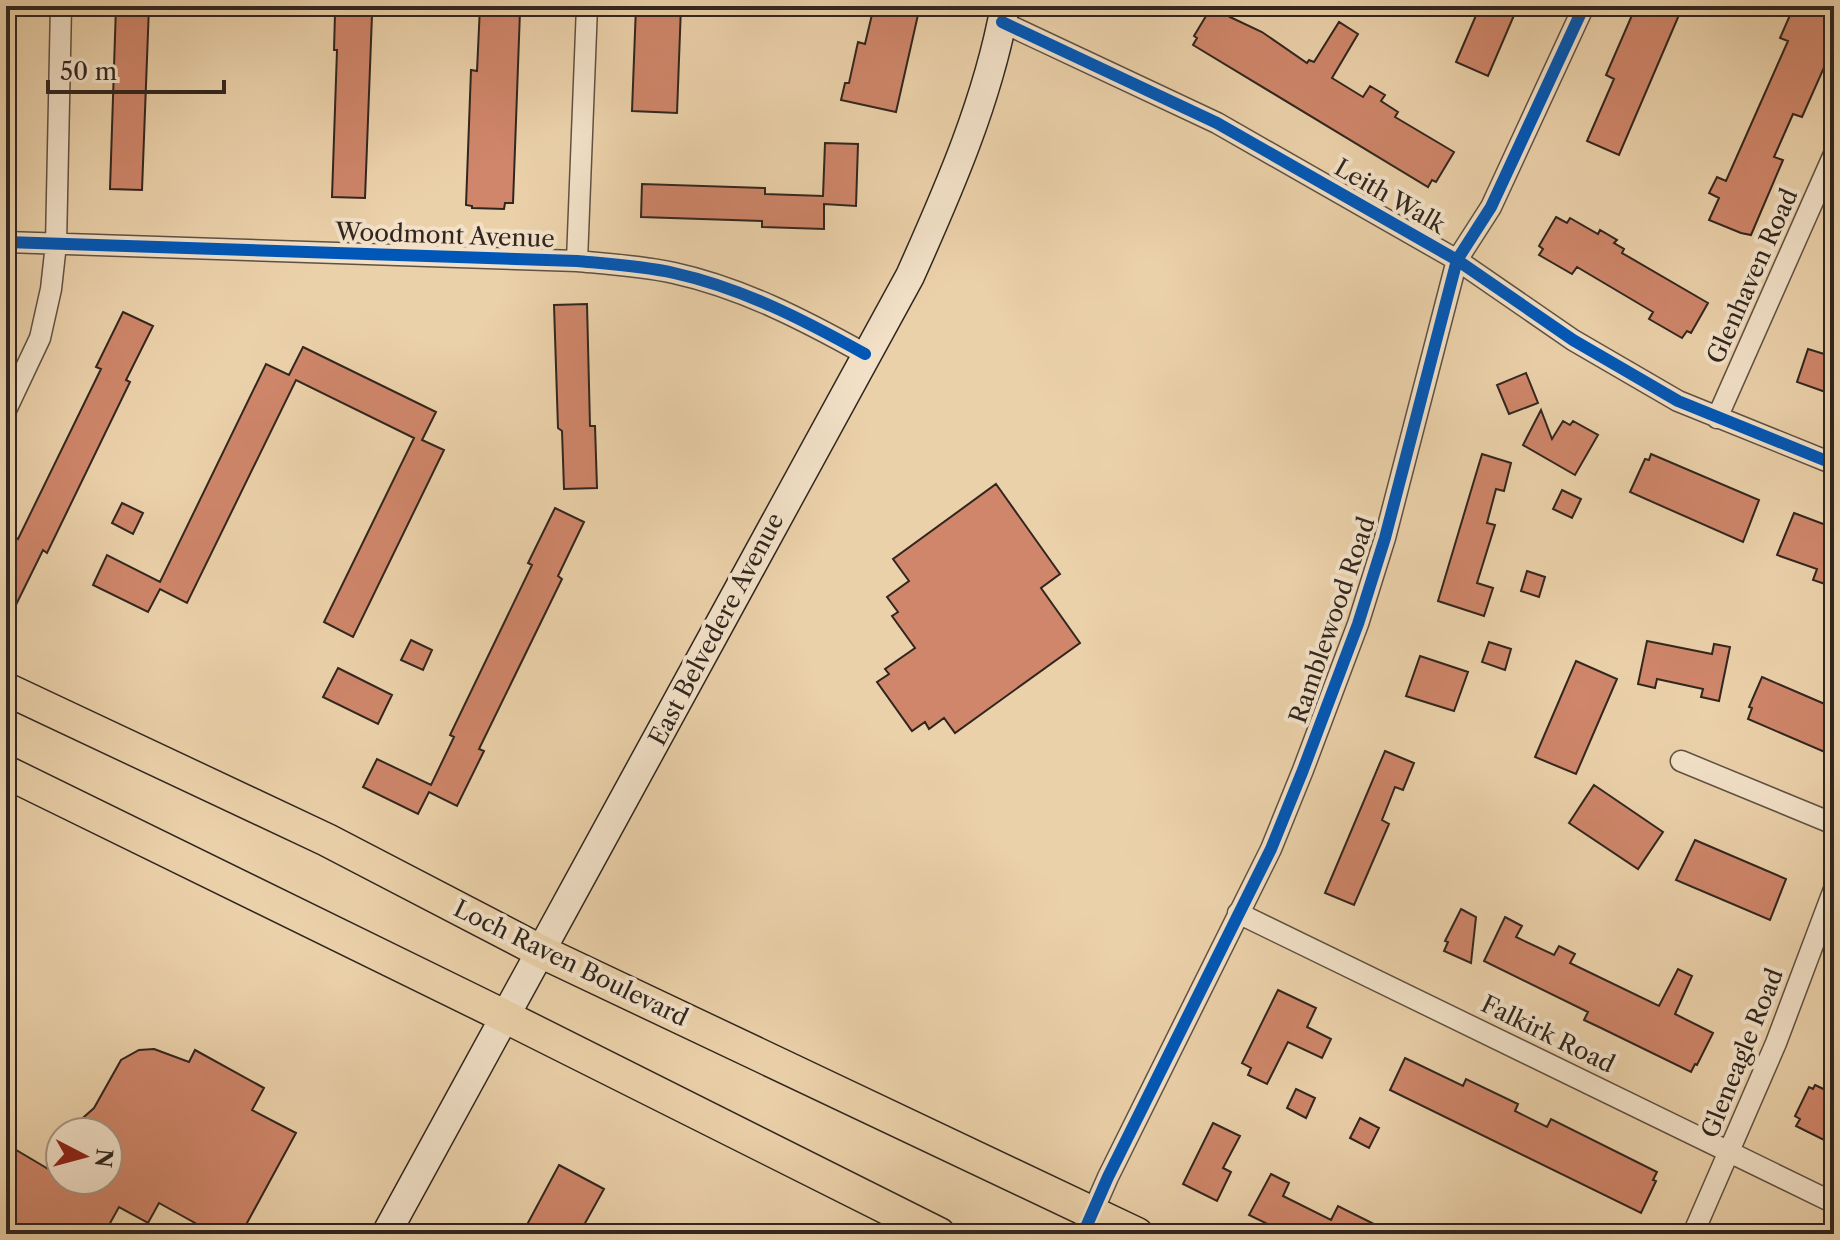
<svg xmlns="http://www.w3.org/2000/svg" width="1840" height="1240" font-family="'Libre Caslon Text',serif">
	<rect width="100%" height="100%" fill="#ebd1aa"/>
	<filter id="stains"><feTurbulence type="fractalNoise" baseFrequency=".0025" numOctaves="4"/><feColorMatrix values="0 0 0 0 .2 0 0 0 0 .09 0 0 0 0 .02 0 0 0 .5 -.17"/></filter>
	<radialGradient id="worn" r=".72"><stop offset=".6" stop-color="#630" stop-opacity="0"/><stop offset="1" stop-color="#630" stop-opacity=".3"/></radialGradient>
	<path fill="#cf866a" stroke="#31261f" stroke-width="2" d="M 116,6 L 149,6 L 142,190 L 110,189 Z
		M 480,6 L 512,6 L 512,11 L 520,11 L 513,203 L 505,203 L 504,209 L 472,208 L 472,206 L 466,205 L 471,70 L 477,71 Z
		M 636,6 L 681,6 L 677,113 L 632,111 Z
		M 874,6 L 920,6 L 896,112 L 841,100 L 845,83 L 849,83 L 858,42 L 865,44 Z
		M 1212,6 L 1222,6 L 1233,13 L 1230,17 L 1262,32 L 1307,63 L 1309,60 L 1314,62 L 1339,22 L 1358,34 L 1332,78 L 1363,97 L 1370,86 L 1385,95 L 1381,101 L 1398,112 L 1395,117 L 1454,152 L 1436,182 L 1432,180 L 1428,187 L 1193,45 L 1197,38 L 1194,36 Z
		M 1480,6 L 1518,6 L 1488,76 L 1456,62 Z
		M 1636,6 L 1658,6 L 1679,15 L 1619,155 L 1587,141 L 1614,79 L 1606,75 Z
		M 1794,6 L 1834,6 L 1834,45 L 1802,117 L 1793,114 L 1774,157 L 1783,160 L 1751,235 L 1741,233 L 1709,220 L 1719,198 L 1709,193 L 1717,177 L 1726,181 L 1788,41 L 1780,38 Z
		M 335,14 L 372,15 L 365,198 L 332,197 L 337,50 L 334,50 Z
		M 825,143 L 858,144 L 856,206 L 824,204 L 824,229 L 762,227 L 762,221 L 641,217 L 642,184 L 765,188 L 765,194 L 823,196 Z
		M 1556,217 L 1567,223 L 1570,218 L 1598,234 L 1600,230 L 1617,240 L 1614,243 L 1624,249 L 1622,253 L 1708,303 L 1691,333 L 1687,331 L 1682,338 L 1649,319 L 1653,312 L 1577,267 L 1572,274 L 1539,255 L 1543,249 L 1539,246 Z
		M 587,304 L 590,426 L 595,426 L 597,488 L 564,489 L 562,431 L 558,428 L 554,305 Z
		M 123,312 L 153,326 L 126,380 L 130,382 L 47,553 L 43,550 L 6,625 L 6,551 L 13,536 L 18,539 L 101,369 L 96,367 Z
		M 303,347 L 436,412 L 422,440 L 444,450 L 353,637 L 324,622 L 414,438 L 296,380 L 187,603 L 160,589 L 148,612 L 93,585 L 107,555 L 160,582 L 266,364 L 289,375 Z
		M 1808,349 L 1834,357 L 1834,395 L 1797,382 Z
		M 1526,373 L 1538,403 L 1509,414 L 1497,385 Z
		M 1541,410 L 1552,439 L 1563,421 L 1570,425 L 1573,421 L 1598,435 L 1575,475 L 1523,445 Z
		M 1482,454 L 1511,463 L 1504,491 L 1496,489 L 1487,523 L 1495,525 L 1477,583 L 1493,588 L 1484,616 L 1438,601 Z
		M 1651,454 L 1759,500 L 1743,542 L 1630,492 L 1645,459 L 1649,460 Z
		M 996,484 L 1060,574 L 1041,588 L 1080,643 L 955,733 L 944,718 L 929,729 L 925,722 L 912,731 L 877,682 L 889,674 L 885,669 L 915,648 L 892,616 L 898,612 L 887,597 L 909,581 L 893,559 Z
		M 1562,490 L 1581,499 L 1572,518 L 1553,509 Z
		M 122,503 L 143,513 L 133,534 L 112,523 Z
		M 555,508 L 584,522 L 558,576 L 562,579 L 479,749 L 484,751 L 457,806 L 429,792 L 418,814 L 363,787 L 377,759 L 431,785 L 454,737 L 450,735 L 532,565 L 528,563 Z
		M 1794,513 L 1834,528 L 1834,587 L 1813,580 L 1817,569 L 1777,555 Z
		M 1527,571 L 1545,577 L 1539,597 L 1521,591 Z
		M 411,640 L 432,650 L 423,670 L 401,660 Z
		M 1647,641 L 1712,654 L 1714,644 L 1730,647 L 1719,701 L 1701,697 L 1703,689 L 1657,679 L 1655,688 L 1638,684 Z
		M 1489,642 L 1511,649 L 1505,670 L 1482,662 Z
		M 1420,656 L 1468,672 L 1454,711 L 1406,696 Z
		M 1576,661 L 1617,679 L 1576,774 L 1535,757 Z
		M 338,668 L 392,695 L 378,724 L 323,697 Z
		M 1762,677 L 1834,708 L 1834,756 L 1748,719 L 1752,708 L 1749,707 Z
		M 1385,751 L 1414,763 L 1403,790 L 1395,787 L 1382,820 L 1389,824 L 1354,905 L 1325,893 Z
		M 1594,785 L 1663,832 L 1638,869 L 1569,823 Z
		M 1695,840 L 1786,879 L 1770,920 L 1676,880 Z
		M 1461,909 L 1476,917 L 1471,963 L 1444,951 L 1448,942 L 1445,941 Z
		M 1505,917 L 1522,926 L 1516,937 L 1554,955 L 1559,946 L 1575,954 L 1570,963 L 1659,1006 L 1678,969 L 1692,976 L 1675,1014 L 1713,1033 L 1697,1065 L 1695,1064 L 1691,1072 L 1599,1027 L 1584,1020 L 1588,1012 L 1484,961 Z
		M 1278,990 L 1316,1008 L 1307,1027 L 1331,1039 L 1322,1058 L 1288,1042 L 1267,1084 L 1248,1075 L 1251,1068 L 1242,1063 Z
		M 154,1049 L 189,1062 L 195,1050 L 264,1088 L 252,1110 L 296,1133 L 241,1234 L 215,1234 L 159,1203 L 148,1223 L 119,1207 L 104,1234 L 6,1234 L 6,1144 L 60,1176 L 60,1180 L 108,1180 L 108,1132 L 67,1132 L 94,1108 L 121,1060 L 139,1050 Z
		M 1405,1058 L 1463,1086 L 1466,1079 L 1518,1104 L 1515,1111 L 1547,1127 L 1551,1119 L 1657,1172 L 1653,1180 L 1656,1181 L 1641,1213 L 1390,1090 Z
		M 1815,1085 L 1834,1094 L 1834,1145 L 1796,1126 L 1800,1119 L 1795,1116 L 1809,1087 L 1813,1089 Z
		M 1296,1089 L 1315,1098 L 1306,1118 L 1287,1108 Z
		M 1360,1118 L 1379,1128 L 1369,1148 L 1350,1138 Z
		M 1213,1123 L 1240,1136 L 1223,1168 L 1231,1172 L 1217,1201 L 1183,1184 Z
		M 559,1165 L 604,1189 L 579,1234 L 522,1234 Z
		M 1271,1174 L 1289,1183 L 1283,1196 L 1331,1220 L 1338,1206 L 1394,1234 L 1288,1234 L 1249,1215 Z"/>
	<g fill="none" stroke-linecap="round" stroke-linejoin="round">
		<defs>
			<path id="street" d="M 1002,22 L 1217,123 L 1457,260 L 1573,340 L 1678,401 L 1834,464
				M 6,242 L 577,261 C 610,264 642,266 674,273 C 742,288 804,320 865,354
				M 577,261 L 587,6
				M 6,410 L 40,338 L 51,289 L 56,244 L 61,6
				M 1717,418 L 1834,154
				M 1681,761 L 1834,824
				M 1238,913 L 1834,1203
				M 1083,1234 L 1108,1177 L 1271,849 L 1303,770 L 1358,624 L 1385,538 L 1457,260 L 1491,207 L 1584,6
				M 1693,1234 L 1776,1043 L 1834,889"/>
			<path id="secondary" d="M 386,1234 L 910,276 C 949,189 988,100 1005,6"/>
			<path id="primary" d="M 6,689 L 327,840 L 542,952 L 1137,1234
				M 6,772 L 504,1016 L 939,1234"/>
		</defs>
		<use href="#street" stroke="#605142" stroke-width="23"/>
		<use href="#secondary" stroke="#31261f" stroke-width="31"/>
		<use href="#primary" stroke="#31261f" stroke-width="35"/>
		<use href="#street" stroke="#f2e1c8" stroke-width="20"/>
		<use href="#secondary" stroke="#f2e1c8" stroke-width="28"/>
		<use href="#primary" stroke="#ebd1aa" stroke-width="32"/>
		<defs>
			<path id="cycleway" d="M 1002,22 L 1217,123 L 1457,260 L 1573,340 L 1678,401 L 1834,464
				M 6,242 L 577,261 C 610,264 642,266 674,273 C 742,288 804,320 865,354
				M 1083,1234 L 1108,1177 L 1271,849 L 1303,770 L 1358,624 L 1385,538 L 1457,260 L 1491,207 L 1584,6"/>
		</defs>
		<use href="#cycleway" stroke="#f2e1c8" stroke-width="17"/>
		<use href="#cycleway" stroke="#0057b8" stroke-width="12"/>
	</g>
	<g text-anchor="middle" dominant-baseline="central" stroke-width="8" stroke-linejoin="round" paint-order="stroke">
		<g font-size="24" fill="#31261f" stroke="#f2e1c8">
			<text transform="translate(1390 196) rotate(30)">Leith Walk</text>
			<text transform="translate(445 235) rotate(2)">Woodmont Avenue</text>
			<text transform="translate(1752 276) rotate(-66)">Glenhaven Road</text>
			<text transform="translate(1332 620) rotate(-71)">Ramblewood Road</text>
			<text transform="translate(716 629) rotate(-62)">East Belvedere Avenue</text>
			<text transform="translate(571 963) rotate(26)">Loch Raven Boulevard</text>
			<text transform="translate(1548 1034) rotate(26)">Falkirk Road</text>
			<text transform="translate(1742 1053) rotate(-68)">Gleneagle Road</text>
		</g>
	</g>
	<rect width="1840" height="1240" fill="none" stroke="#ebd1aa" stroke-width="32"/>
	<rect x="8" y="8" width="1824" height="1224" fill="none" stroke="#31261f" stroke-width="4"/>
	<rect x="16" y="16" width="1808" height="1208" fill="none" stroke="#31261f" stroke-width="2"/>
	<g transform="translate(84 1156) rotate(96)"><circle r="38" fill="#f2e1c8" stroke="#a59684" stroke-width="2"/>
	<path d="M0-6L14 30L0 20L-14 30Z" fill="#8f2418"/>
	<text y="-12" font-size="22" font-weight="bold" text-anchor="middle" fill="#31261f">N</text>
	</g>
	<path d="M48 80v12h176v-12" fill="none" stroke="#31261f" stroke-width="4"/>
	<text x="60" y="80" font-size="24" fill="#31261f" stroke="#f2e1c8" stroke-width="6" paint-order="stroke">50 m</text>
	<rect width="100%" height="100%" filter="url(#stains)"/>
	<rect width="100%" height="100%" fill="url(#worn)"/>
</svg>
